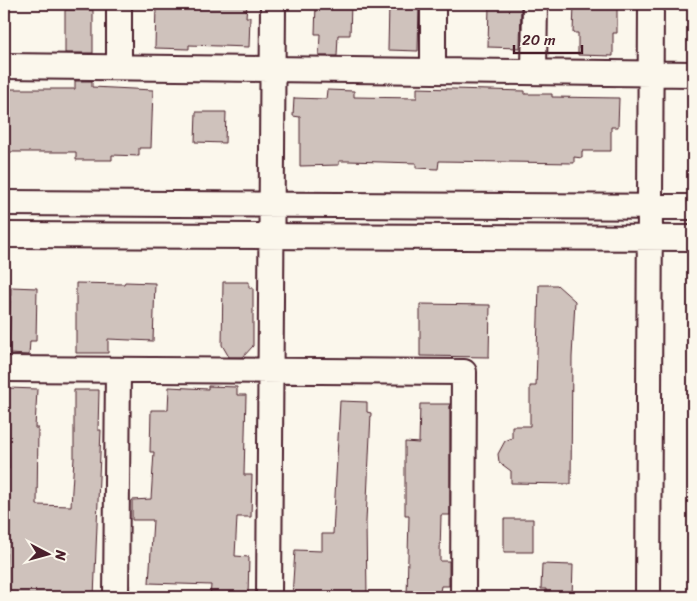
<svg xmlns="http://www.w3.org/2000/svg" width="697" height="601" font-family="Sriracha,sans-serif">
	<rect width="100%" height="100%" fill="#fbf7ec"/>
	<filter id="ink" filterUnits="userSpaceOnUse"><feTurbulence type="fractalNoise" baseFrequency=".02" numOctaves="2"/><feDisplacementMap in="SourceGraphic" scale="10" xChannelSelector="R" yChannelSelector="G"/><feConvolveMatrix kernelMatrix="1 2 1 2 8 2 1 2 1" color-interpolation-filters="sRGB"/></filter>
	<g filter="url(#ink)">
		<path fill="#cfc2bc" stroke="#4a1f2b" d="M 156,4 L 247,4 L 246,17 L 250,17 L 249,47 L 189,45 L 189,49 L 155,48 Z
			M 316,4 L 351,4 L 350,35 L 338,35 L 337,56 L 319,56 L 320,34 L 315,34 Z
			M 389,4 L 419,4 L 418,51 L 388,50 Z
			M 574,4 L 617,4 L 617,33 L 613,33 L 613,56 L 578,55 L 578,33 L 573,33 Z
			M 489,5 L 521,5 L 520,48 L 488,47 Z
			M 65,10 L 93,10 L 93,53 L 65,53 Z
			M 75,81 L 92,81 L 92,87 L 153,90 L 151,148 L 139,148 L 139,156 L 112,155 L 112,160 L 76,160 L 76,152 L 4,152 L 4,89 L 75,89 Z
			M 417,88 L 525,91 L 525,94 L 552,94 L 552,97 L 619,98 L 618,127 L 611,127 L 611,151 L 582,151 L 582,158 L 574,157 L 574,163 L 439,161 L 438,169 L 416,168 L 416,163 L 348,161 L 339,161 L 339,165 L 300,166 L 300,117 L 293,116 L 294,98 L 326,99 L 327,90 L 354,91 L 354,97 L 417,98 Z
			M 196,112 L 226,112 L 225,143 L 195,142 Z
			M 125,282 L 155,283 L 153,341 L 108,339 L 108,353 L 76,353 L 76,283 L 124,284 Z
			M 223,282 L 249,282 L 249,288 L 253,288 L 253,346 L 243,357 L 229,357 L 222,345 Z
			M 539,285 L 557,285 L 575,301 L 572,357 L 571,484 L 511,483 L 511,471 L 499,462 L 498,454 L 505,441 L 512,438 L 512,426 L 530,426 L 530,386 L 536,386 Z
			M 11,287 L 37,288 L 36,341 L 30,341 L 29,355 L 9,354 Z
			M 420,304 L 490,305 L 489,357 L 420,356 Z
			M 208,386 L 237,387 L 237,395 L 246,395 L 244,475 L 252,475 L 251,517 L 237,517 L 235,556 L 249,557 L 248,597 L 210,597 L 211,585 L 149,583 L 153,520 L 132,520 L 132,500 L 151,499 L 154,452 L 150,452 L 151,410 L 168,410 L 169,387 L 208,389 Z
			M 8,388 L 37,389 L 35,428 L 38,428 L 37,505 L 71,506 L 74,458 L 74,390 L 99,390 L 98,430 L 101,430 L 94,597 L 4,597 L 9,506 L 6,506 L 7,469 L 9,469 Z
			M 340,401 L 367,402 L 367,412 L 371,413 L 366,522 L 367,597 L 292,597 L 295,550 L 322,551 L 322,534 L 333,534 Z
			M 420,404 L 450,404 L 450,515 L 441,515 L 440,553 L 440,561 L 449,561 L 449,586 L 441,586 L 439,597 L 407,597 L 409,515 L 405,515 L 405,442 L 419,443 Z
			M 504,519 L 533,519 L 533,552 L 504,552 Z
			M 542,564 L 573,565 L 572,597 L 546,597 L 546,589 L 541,589 Z"/>
		<g fill="none" stroke-linecap="round" stroke-linejoin="round">
			<defs>
				<path id="minor" d="M 4,66 L 693,74
					M 119,66 L 119,4
					M 433,71 L 433,4
					M 534,71 L 535,4
					M 4,203 L 693,207
					M 4,235 L 693,238
					M 4,369 L 464,372 L 463,597
					M 116,597 L 118,370
					M 269,597 L 273,4
					M 648,597 L 651,4"/>
			</defs>
			<use href="#minor" stroke="#4a1f2b" stroke-width="28"/>
			<use href="#minor" stroke="#fbf7ec" stroke-width="24"/>
		</g>
	</g>
	<rect width="697" height="601" fill="none" stroke="#fbf7ec" stroke-width="20"/>
	<rect x="10" y="10" width="677" height="581" fill="none" stroke="#4a1f2b" stroke-width="2" filter="url(#ink)"/>
	<g transform="translate(48 554) rotate(96)" stroke="#fbf7ec" stroke-width="4" paint-order="stroke">
	<path d="M0-4L9 19L0 12L-9 19Z" fill="#4a1f2b"/>
	<text y="-8" font-size="14" font-weight="bold" text-anchor="middle" fill="#4a1f2b">N</text>
	</g>
	<path d="M514 45v8h68v-8" fill="none" stroke="#4a1f2b" stroke-width="2.5"/>
	<text x="522" y="45" font-size="15" fill="#4a1f2b" stroke="#fbf7ec" stroke-width="4" paint-order="stroke">20 m</text>
</svg>
